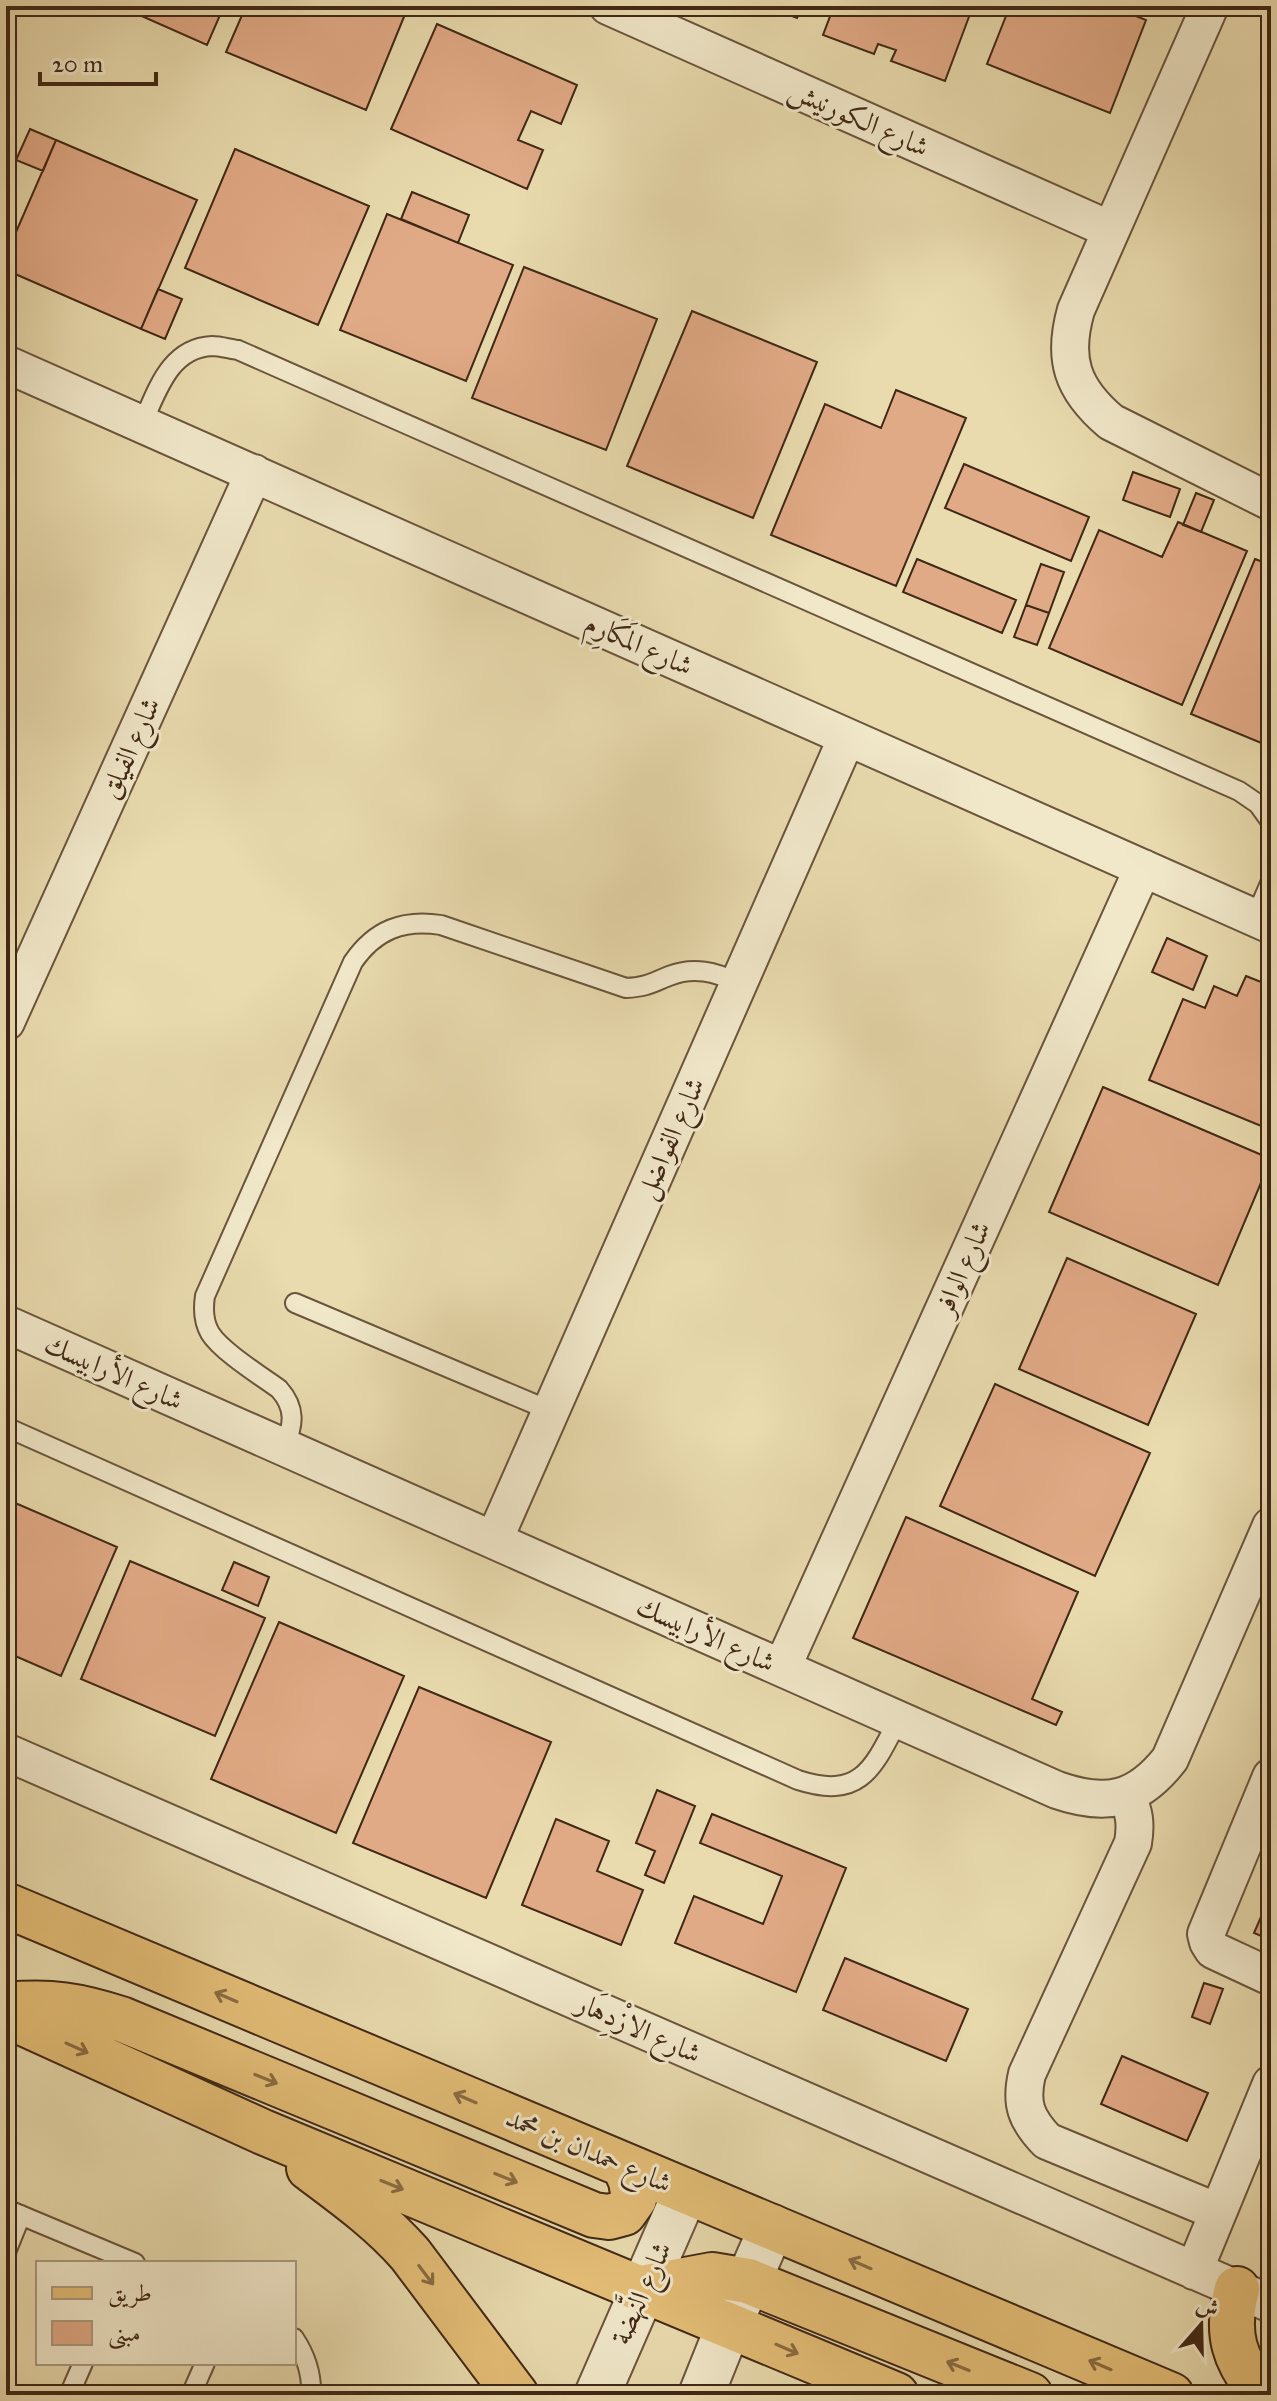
<svg xmlns="http://www.w3.org/2000/svg" width="1277" height="2401" font-family="'IM FELL Great Primer',Amiri,serif">
	<rect width="100%" height="100%" fill="#e9dbae"/>
	<filter id="stains"><feTurbulence type="fractalNoise" baseFrequency=".0025" numOctaves="4"/><feColorMatrix values="0 0 0 0 .2 0 0 0 0 .09 0 0 0 0 .02 0 0 0 .5 -.17"/></filter>
	<radialGradient id="worn" r=".72"><stop offset=".6" stop-color="#630" stop-opacity="0"/><stop offset="1" stop-color="#630" stop-opacity=".3"/></radialGradient>
	<path fill="#e1aa86" stroke="#402816" stroke-width="2" d="M 119,6 L 224,6 L 207,45 Z
		M 246,6 L 405,6 L 408,7 L 366,110 L 226,52 Z
		M 766,6 L 802,6 L 797,18 Z
		M 834,6 L 973,6 L 945,81 L 891,61 L 896,50 L 878,44 L 874,54 L 823,35 Z
		M 1010,6 L 1111,6 L 1146,20 L 1110,113 L 987,64 Z
		M 437,24 L 577,85 L 561,124 L 531,111 L 518,140 L 543,150 L 527,189 L 391,129 Z
		M 30,129 L 56,140 L 43,171 L 16,160 Z
		M 56,140 L 197,200 L 141,329 L 6,270 L 6,255 Z
		M 235,149 L 369,206 L 318,325 L 185,268 Z
		M 412,192 L 469,215 L 458,243 L 401,219 Z
		M 387,214 L 513,265 L 466,381 L 340,330 Z
		M 524,267 L 657,319 L 606,450 L 472,398 Z
		M 158,289 L 182,299 L 165,339 L 141,329 Z
		M 692,311 L 817,362 L 753,518 L 627,466 Z
		M 896,390 L 966,418 L 896,586 L 771,535 L 825,404 L 881,428 Z
		M 964,464 L 1089,517 L 1071,561 L 945,508 Z
		M 1133,472 L 1180,489 L 1170,517 L 1123,500 Z
		M 1196,493 L 1214,500 L 1201,532 L 1183,525 Z
		M 1178,522 L 1247,551 L 1182,705 L 1049,648 L 1099,530 L 1162,557 Z
		M 917,559 L 1016,600 L 1002,633 L 903,592 Z
		M 1255,559 L 1271,565 L 1271,747 L 1191,714 Z
		M 1041,564 L 1064,572 L 1049,613 L 1026,605 Z
		M 1026,605 L 1049,613 L 1037,645 L 1014,637 Z
		M 1167,938 L 1207,956 L 1193,990 L 1152,972 Z
		M 1246,976 L 1271,986 L 1271,1130 L 1149,1080 L 1183,999 L 1205,1008 L 1214,986 L 1237,996 Z
		M 1103,1087 L 1271,1159 L 1218,1285 L 1049,1212 Z
		M 1067,1258 L 1196,1314 L 1148,1425 L 1019,1369 Z
		M 995,1384 L 1150,1453 L 1095,1576 L 940,1506 Z
		M 6,1499 L 117,1547 L 61,1676 L 6,1652 Z
		M 906,1517 L 1078,1592 L 1032,1699 L 1062,1712 L 1056,1725 L 853,1638 Z
		M 130,1561 L 265,1618 L 215,1736 L 81,1679 Z
		M 234,1562 L 269,1577 L 258,1606 L 222,1590 Z
		M 279,1622 L 404,1676 L 336,1833 L 211,1779 Z
		M 419,1687 L 551,1742 L 486,1898 L 353,1843 Z
		M 657,1790 L 695,1806 L 664,1883 L 645,1875 L 655,1851 L 636,1843 Z
		M 712,1814 L 846,1868 L 796,1992 L 675,1943 L 694,1896 L 763,1924 L 782,1876 L 700,1843 Z
		M 556,1819 L 609,1841 L 597,1871 L 643,1890 L 621,1945 L 522,1905 Z
		M 1271,1894 L 1271,1940 L 1254,1933 Z
		M 845,1958 L 968,2009 L 946,2061 L 823,2010 Z
		M 1204,1983 L 1223,1989 L 1210,2024 L 1192,2017 Z
		M 1122,2056 L 1208,2093 L 1187,2141 L 1101,2104 Z"/>
	<g fill="none" stroke-linecap="round" stroke-linejoin="round">
		<defs>
			<path id="service" d="M 142,424 C 157,392 169,348 212,346 C 220,346 230,349 238,350 L 1239,791 L 1258,804 L 1271,822
				M 1255,918 L 1271,881
				M 295,1303 L 551,1411
				M 6,1427 L 798,1780 C 860,1800 873,1769 898,1720
				M 284,1447 C 294,1425 296,1408 279,1389 C 261,1376 221,1351 210,1333 C 203,1321 203,1309 205,1296 L 353,962 C 375,930 403,919 441,925 L 626,988 C 647,987 651,983 669,976 C 694,966 715,972 739,983
				M 6,2209 L 135,2263
				M 6,2252 L 21,2215
				M 294,2338 C 306,2356 312,2373 311,2395
				M 69,2395 L 83,2363
				M 191,2395 L 205,2363"/>
			<path id="minor" d="M 608,6 L 1111,230
				M 1210,6 L 1076,310 C 1062,359 1072,389 1111,422 L 1271,502
				M 6,364 L 1271,925
				M 6,1022 L 254,473
				M 6,1324 L 1057,1790 C 1106,1807 1137,1801 1170,1759 L 1271,1526
				M 494,1540 L 847,737
				M 782,1668 L 1143,868
				M 6,1752 L 1271,2304
				M 1271,1777 L 1206,1934 L 1208,1942 L 1213,1950 L 1271,1977
				M 1126,1795 C 1135,1812 1136,1825 1133,1843 L 1027,2074 C 1020,2104 1026,2119 1047,2141 L 1218,2212
				M 1194,2271 L 1271,2084"/>
			<path id="tertiary" d="M 597,2395 L 686,2191
				M 701,2395 L 729,2325 L 772,2227"/>
			<path id="primary" d="M 6,1905 L 1171,2395
				M 6,2005 C 52,2001 77,2005 121,2019 L 594,2215 L 609,2217 L 624,2213 L 634,2199 L 631,2181 L 624,2165
				M 6,2015 L 263,2132 L 896,2395
				M 309,2168 C 345,2195 380,2220 410,2254 L 516,2395
				M 642,2288 L 712,2275 L 748,2281 L 1030,2395
				M 1237,2289 C 1225,2334 1234,2361 1263,2395"/>
		</defs>
		<use href="#service" stroke="#6a553c" stroke-width="22"/>
		<use href="#minor" stroke="#6a553c" stroke-width="40"/>
		<use href="#tertiary" stroke="#6a553c" stroke-width="48"/>
		<use href="#primary" stroke="#402816" stroke-width="48"/>
		<use href="#service" stroke="#f1e8ca" stroke-width="18"/>
		<use href="#minor" stroke="#f1e8ca" stroke-width="36"/>
		<use href="#tertiary" stroke="#f1e8ca" stroke-width="44"/>
		<use href="#primary" stroke="#e4be77" stroke-width="44"/>
	</g>
	<defs><path id="oneway-shaft" d="M-6 0H5M1.5-3L5.5 0L1.5 3" fill="none" stroke-width="1.6" stroke-linecap="round" stroke-linejoin="round" transform="scale(2)"/></defs>
	<g stroke="#8a6c42">
		<use href="#oneway-shaft" transform="translate(226 1997) rotate(-157)"/>
		<use href="#oneway-shaft" transform="translate(77 2048) rotate(24)"/>
		<use href="#oneway-shaft" transform="translate(266 2079) rotate(22)"/>
		<use href="#oneway-shaft" transform="translate(465 2098) rotate(-157)"/>
		<use href="#oneway-shaft" transform="translate(506 2178) rotate(22)"/>
		<use href="#oneway-shaft" transform="translate(392 2185) rotate(22)"/>
		<use href="#oneway-shaft" transform="translate(860 2264) rotate(-157)"/>
		<use href="#oneway-shaft" transform="translate(426 2275) rotate(53)"/>
		<use href="#oneway-shaft" transform="translate(787 2349) rotate(23)"/>
		<use href="#oneway-shaft" transform="translate(1100 2365) rotate(-157)"/>
		<use href="#oneway-shaft" transform="translate(958 2366) rotate(-158)"/>
	</g>
	<g text-anchor="middle" dominant-baseline="central" stroke-width="6" stroke-linejoin="round" paint-order="stroke">
		<g font-size="28" fill="#402816" stroke="#f1e8ca">
			<text transform="translate(859 118) rotate(24)">شارع الكورنيش</text>
			<text transform="translate(639 644) rotate(24)">شارع المَكَارِم</text>
			<text transform="translate(130 748) rotate(-66)">شارع الفيلق</text>
			<text transform="translate(670 1138) rotate(-66)">شارع الفواضل</text>
			<text transform="translate(962 1268) rotate(-66)">شارع الوافر</text>
			<text transform="translate(114 1372) rotate(24)">شارع الأرابيسك</text>
			<text transform="translate(706 1634) rotate(24)">شارع الأرابيسك</text>
			<text transform="translate(639 2028) rotate(24)">شارع الازْدِهَار</text>
			<text transform="translate(589 2150) rotate(23)">شارع حمدان بن محمد</text>
			<text transform="translate(641 2293) rotate(-66)">شارع النَّهضة</text>
		</g>
	</g>
	<rect width="1277" height="2401" fill="none" stroke="#e9dbae" stroke-width="32"/>
	<rect x="8" y="8" width="1261" height="2385" fill="none" stroke="#402816" stroke-width="4"/>
	<rect x="16" y="16" width="1245" height="2369" fill="none" stroke="#402816" stroke-width="2"/>
	<rect x="36" y="2261" width="260" height="104" fill="#f1e8ca" stroke="#aa9b82" stroke-width="2"/>
	<rect x="52" y="2287" width="40" height="12" fill="#e4be77" stroke="#aa9b82" stroke-width="2"/>
	<text x="108" y="2301" font-size="24" fill="#402816">طريق</text>
	<rect x="52" y="2321" width="40" height="24" fill="#e1aa86" stroke="#aa9b82" stroke-width="2"/>
	<text x="108" y="2341" font-size="24" fill="#402816">مبنى</text>
	<g transform="translate(1201 2325) rotate(20)" stroke="#f1e8ca" stroke-width="6" paint-order="stroke">
	<path d="M0-6L14 30L0 20L-14 30Z" fill="#402816"/>
	<text y="-12" font-size="22" font-weight="bold" text-anchor="middle" fill="#402816">ش</text>
	</g>
	<path d="M40 72v12h116v-12" fill="none" stroke="#402816" stroke-width="4"/>
	<text x="52" y="72" font-size="24" fill="#402816" stroke="#f1e8ca" stroke-width="6" paint-order="stroke">20 m</text>
	<rect width="100%" height="100%" filter="url(#stains)"/>
	<rect width="100%" height="100%" fill="url(#worn)"/>
</svg>
